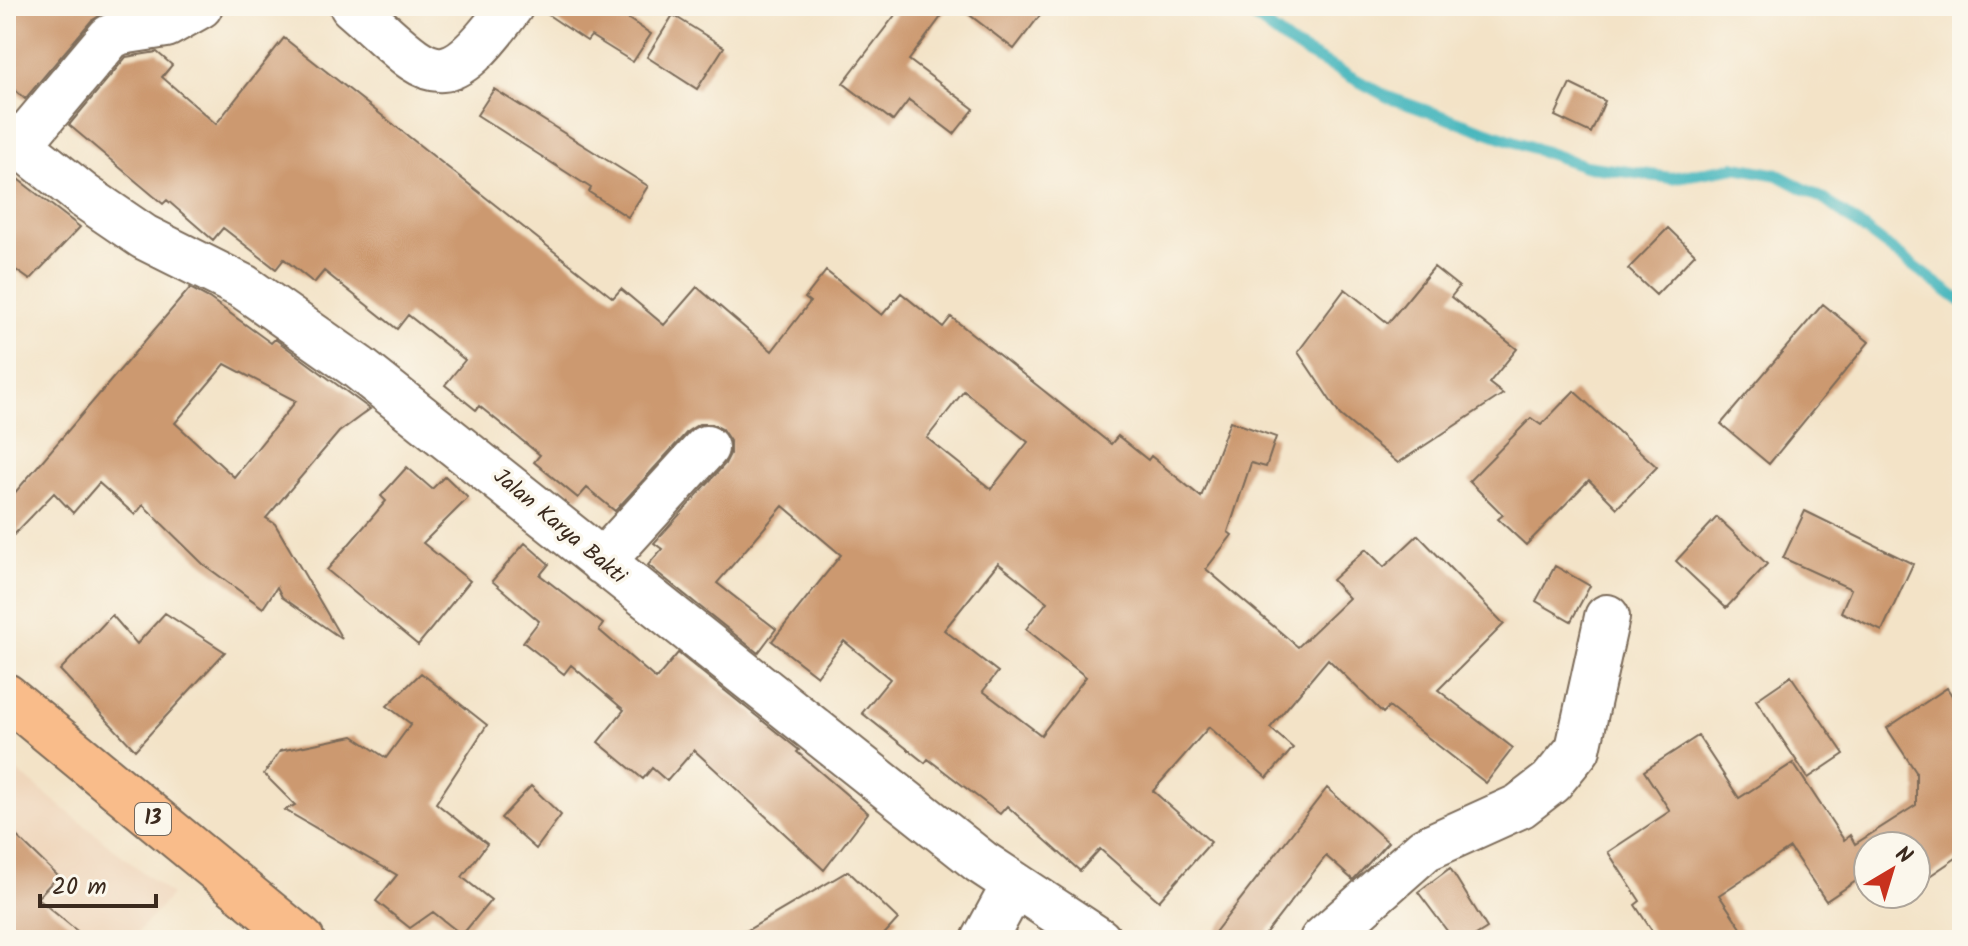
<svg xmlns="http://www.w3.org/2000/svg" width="1968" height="946" font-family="Kalam,sans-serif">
	<rect width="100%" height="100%" fill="#fbf7ec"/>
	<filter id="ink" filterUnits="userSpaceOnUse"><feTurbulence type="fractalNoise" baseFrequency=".0125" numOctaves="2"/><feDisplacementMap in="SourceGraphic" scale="16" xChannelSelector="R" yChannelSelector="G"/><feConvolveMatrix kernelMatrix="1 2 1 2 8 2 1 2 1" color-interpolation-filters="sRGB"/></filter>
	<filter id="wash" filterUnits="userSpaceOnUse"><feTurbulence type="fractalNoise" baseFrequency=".006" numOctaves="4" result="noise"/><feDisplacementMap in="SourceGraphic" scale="32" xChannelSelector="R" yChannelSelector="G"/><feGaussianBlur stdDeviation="1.8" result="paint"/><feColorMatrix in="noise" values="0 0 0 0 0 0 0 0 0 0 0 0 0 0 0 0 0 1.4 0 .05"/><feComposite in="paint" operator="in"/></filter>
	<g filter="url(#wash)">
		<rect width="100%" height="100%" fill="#f3e3c7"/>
		<path fill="#efd6bb" d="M 6,762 L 171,895 L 131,940 L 6,940 Z"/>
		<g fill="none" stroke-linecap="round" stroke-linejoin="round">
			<path stroke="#48b7be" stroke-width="12" d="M 1240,6 L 1292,45 L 1390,98 L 1585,166 L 1671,178 L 1736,167 L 1778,175 L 1825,200 L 1962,302"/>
		</g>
		<g id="blocks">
			<path fill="#cc9970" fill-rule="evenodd" d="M 6,6 L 105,6 L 109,10 L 91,21 L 25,99 L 6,82 Z
				M 535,6 L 609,6 L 651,34 L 633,62 L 591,36 L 587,41 Z
				M 902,6 L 949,6 L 909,60 L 974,109 L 954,134 L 909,100 L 893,121 L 843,83 Z
				M 958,6 L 1047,6 L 1014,49 Z
				M 673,15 L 724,47 L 697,89 L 647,57 Z
				M 284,38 L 613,298 L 621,289 L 664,325 L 697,287 L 772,351 L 810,302 L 805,298 L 826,271 L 882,315 L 901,293 L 943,327 L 951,317 L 1111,444 L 1118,436 L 1148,460 L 1151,456 L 1201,497 L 1230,421 L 1276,437 L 1266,467 L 1251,463 L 1228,532 L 1232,535 L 1206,569 L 1298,647 L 1349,598 L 1332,580 L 1366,549 L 1384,567 L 1418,535 L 1504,624 L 1438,690 L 1513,748 L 1486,783 L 1389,707 L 1383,713 L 1328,659 L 1270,728 L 1293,748 L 1267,778 L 1209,727 L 1153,791 L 1211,842 L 1159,901 L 1100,849 L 1080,871 L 1007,806 L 1000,814 L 928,759 L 925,763 L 862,713 L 890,679 L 844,641 L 817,676 L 772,641 L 841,555 L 783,506 L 717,583 L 776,629 L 758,653 L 648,565 L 662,549 L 654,543 L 725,464 L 730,454 L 730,441 L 722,429 L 712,424 L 699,424 L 688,431 L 615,511 L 587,488 L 578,498 L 534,462 L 540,455 L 479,406 L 476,410 L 445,385 L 465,360 L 408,315 L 397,329 L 324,271 L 314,283 L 284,259 L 276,269 L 223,228 L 213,240 L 167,200 L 163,204 L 69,125 L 126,57 L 157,52 L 172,65 L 162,77 L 216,124 ZM 964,391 L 1028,442 L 991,489 L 927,438 ZM 998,563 L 1047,602 L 1026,629 L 1086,677 L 1041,735 L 983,691 L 998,672 L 944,630 Z
				M 1570,84 L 1605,101 L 1591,133 L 1555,116 Z
				M 494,89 L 648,186 L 628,217 L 589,192 L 591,188 L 477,115 Z
				M 6,170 L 80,227 L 30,280 L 6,263 Z
				M 1668,228 L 1695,254 L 1656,295 L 1628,269 Z
				M 1434,267 L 1459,287 L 1451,297 L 1517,349 L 1489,383 L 1503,394 L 1398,463 L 1340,415 L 1298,352 L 1345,289 L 1388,323 Z
				M 190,288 L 209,298 L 271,343 L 275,339 L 370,409 L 339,432 L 266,518 L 275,524 L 342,639 L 282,597 L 277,587 L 263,608 L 203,564 L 143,505 L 135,515 L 99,483 L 73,513 L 54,493 L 6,543 L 6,503 ZM 225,364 L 296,401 L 234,477 L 175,423 Z
				M 1823,304 L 1869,342 L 1769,464 L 1721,424 Z
				M 1574,391 L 1657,467 L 1617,508 L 1589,480 L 1526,545 L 1498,519 L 1503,515 L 1469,481 L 1531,418 L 1541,425 Z
				M 407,467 L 432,489 L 445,476 L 468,498 L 423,543 L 470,581 L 418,645 L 327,570 L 386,501 L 381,496 Z
				M 1805,511 L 1913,564 L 1882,631 L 1841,612 L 1851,589 L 1783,558 Z
				M 1717,517 L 1767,564 L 1726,608 L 1676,561 Z
				M 525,543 L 549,564 L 540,575 L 603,624 L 599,630 L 656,679 L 678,653 L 799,750 L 797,752 L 868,813 L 824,870 L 694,750 L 667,781 L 652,768 L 643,779 L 598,742 L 624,710 L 571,665 L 564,674 L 523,642 L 539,621 L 492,581 Z
				M 1555,566 L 1590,586 L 1571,621 L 1536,601 Z
				M 165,613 L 225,652 L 135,750 L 60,670 L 112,615 L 137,644 Z
				M 421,673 L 487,725 L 436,803 L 487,844 L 462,877 L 491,900 L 462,935 L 433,912 L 410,928 L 376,901 L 397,875 L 285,810 L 295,805 L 264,774 L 280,751 L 353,736 L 386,758 L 411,724 L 387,706 Z
				M 1791,676 L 1844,754 L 1808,778 L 1756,700 Z
				M 1947,688 L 1962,711 L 1962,854 L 1916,885 L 1916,846 L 1868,846 L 1868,873 L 1826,901 L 1790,848 L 1719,895 L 1749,940 L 1658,940 L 1635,905 L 1640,901 L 1608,852 L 1670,811 L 1644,771 L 1698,736 L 1739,798 L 1793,763 L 1844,840 L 1850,835 L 1855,844 L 1916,805 L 1916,772 L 1887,728 Z
				M 531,786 L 561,815 L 536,849 L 501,818 Z
				M 1327,788 L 1388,842 L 1353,880 L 1326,856 L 1261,940 L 1209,940 Z
				M 6,826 L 58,876 L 37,898 L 88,940 L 6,940 Z
				M 1450,868 L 1487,928 L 1468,940 L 1454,940 L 1418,892 Z
				M 848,871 L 898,919 L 879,940 L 731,940 Z"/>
		</g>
	</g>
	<g filter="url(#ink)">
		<use href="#blocks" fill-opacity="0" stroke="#7b6b59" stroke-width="2"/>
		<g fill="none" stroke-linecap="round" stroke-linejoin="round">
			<defs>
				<path id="minor" d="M 352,6 C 431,74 439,105 511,6
					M 6,134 L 84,196 L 144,237 L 244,287 L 359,368 L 981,862 L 1099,940
					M 20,144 L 110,37 L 121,32 L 166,25 L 200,6
					M 602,562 L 706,448
					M 984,940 L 1014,885
					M 1322,940 L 1425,849 L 1520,806 L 1551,782 L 1578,749 L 1607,617"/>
				<path id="trunk" d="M 6,696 L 302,940"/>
			</defs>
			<use href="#minor" stroke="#7b6b59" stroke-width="48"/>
			<use href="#trunk" stroke="#7b6b59" stroke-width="48"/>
			<use href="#minor" stroke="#fff" stroke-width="44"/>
			<use href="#trunk" stroke="#f9bc8a" stroke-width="44"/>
		</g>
	</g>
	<g text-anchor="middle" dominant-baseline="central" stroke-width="7" stroke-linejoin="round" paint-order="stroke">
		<rect fill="#fbf7ec" stroke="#75685c" stroke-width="2" x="135" y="803" width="36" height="32" rx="6"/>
		<g font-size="20" font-weight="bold" fill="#3b2a1e">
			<text x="153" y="819">13</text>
		</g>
		<g font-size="22" fill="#3b2a1e" stroke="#fbf7ec">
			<text transform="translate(559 527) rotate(40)">Jalan Karya Bakti</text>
		</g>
	</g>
	<rect width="1968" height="946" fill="none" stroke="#fbf7ec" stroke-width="32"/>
	<g transform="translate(1892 870) rotate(38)"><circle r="38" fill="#fbf7ec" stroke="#aea59a" stroke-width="2"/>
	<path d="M0-6L14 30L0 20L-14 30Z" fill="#c8321e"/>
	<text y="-12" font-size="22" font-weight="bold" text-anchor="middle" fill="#3b2a1e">N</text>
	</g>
	<path d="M40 894v12h116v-12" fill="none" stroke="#3b2a1e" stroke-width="4"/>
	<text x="52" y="894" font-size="24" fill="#3b2a1e" stroke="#fbf7ec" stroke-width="6" paint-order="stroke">20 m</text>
</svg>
